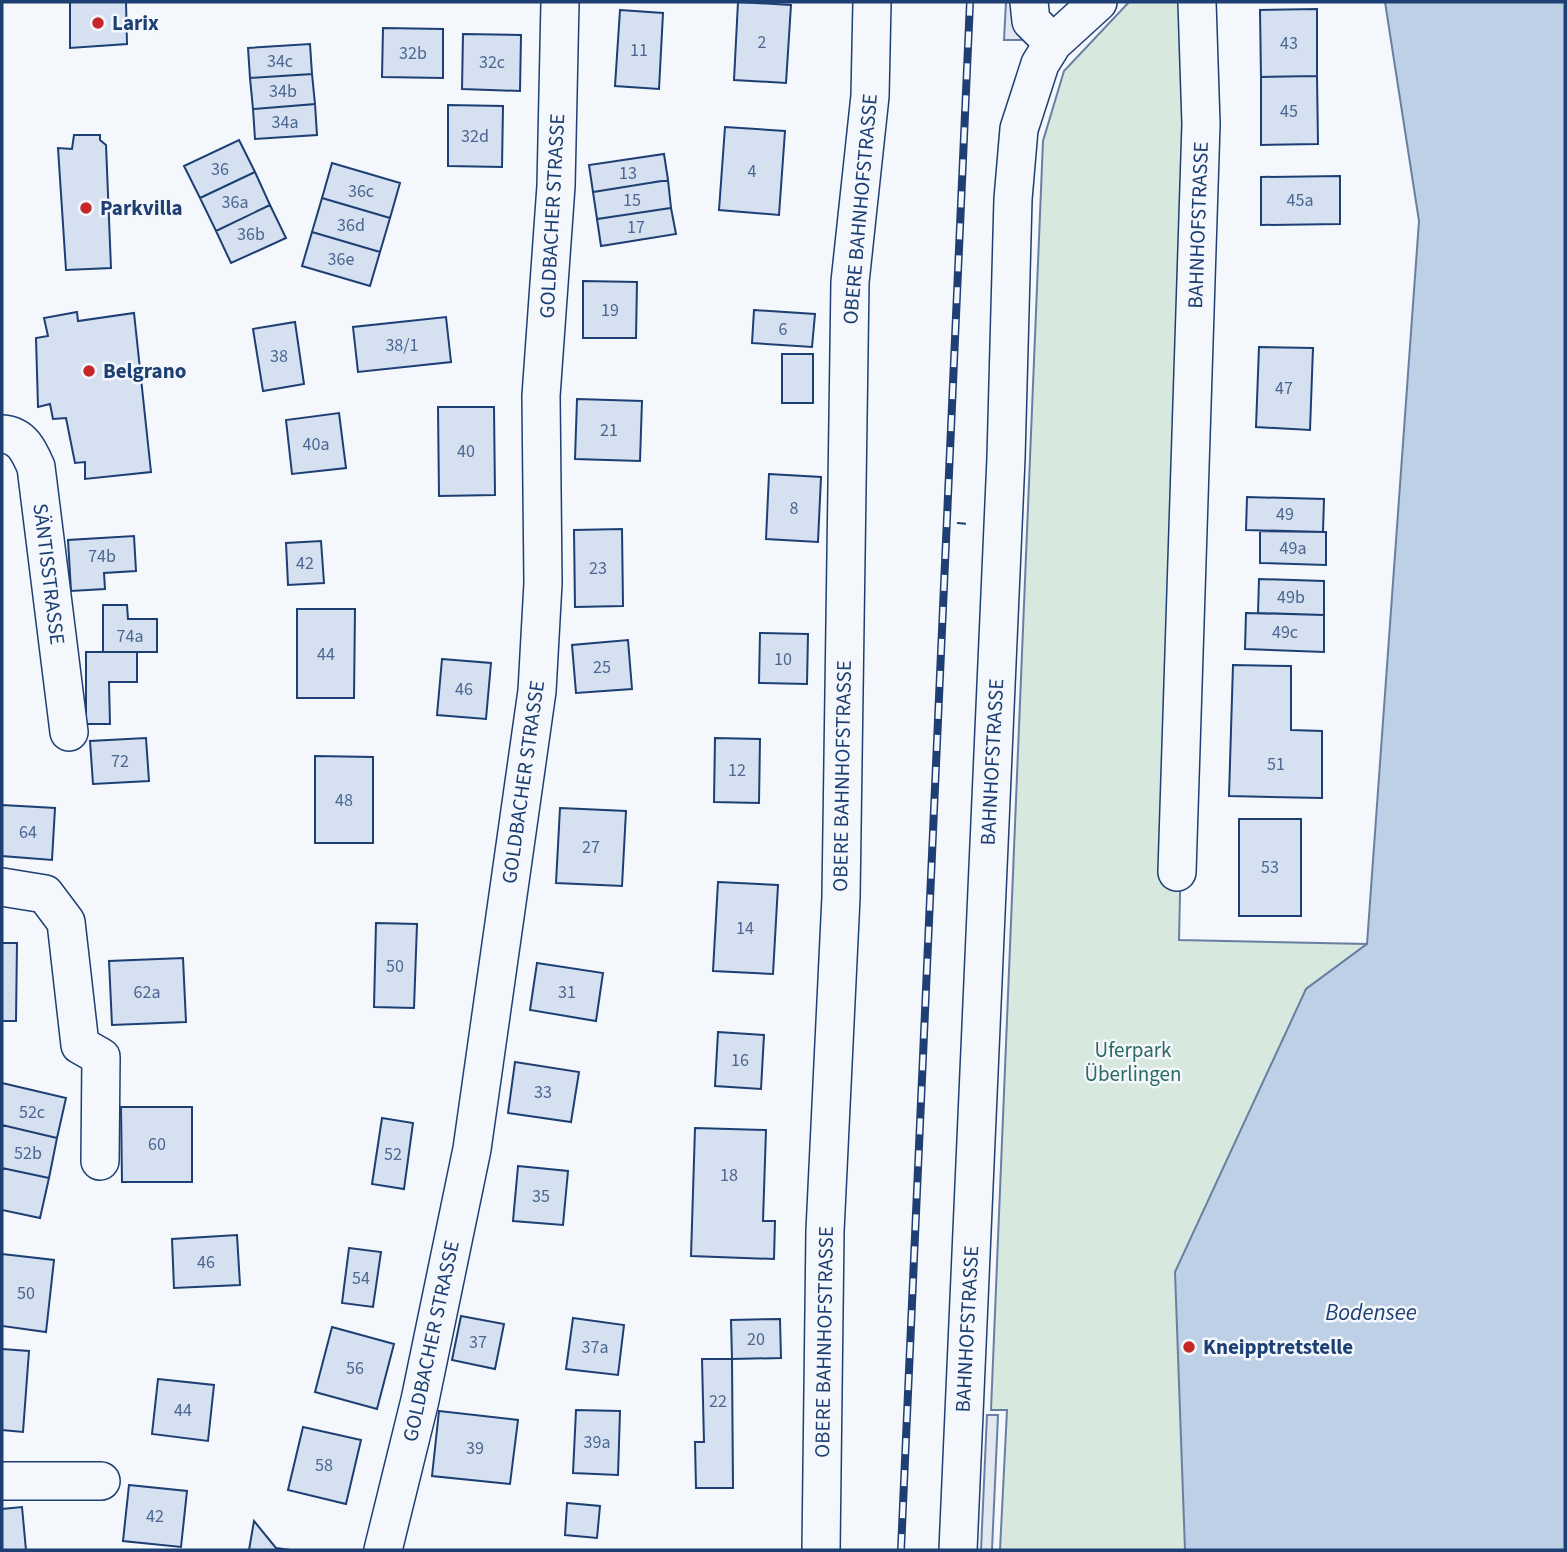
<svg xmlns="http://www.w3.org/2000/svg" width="1567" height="1552" font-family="'Source Sans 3',sans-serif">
	<rect width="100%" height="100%" fill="#f4f7fb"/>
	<path fill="#d7e8df" stroke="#687fa3" stroke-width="2" d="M 1129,2 L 1194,2 L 1188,535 L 1179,940 L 1367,944 L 1306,989 L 1186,1550 L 1000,1550 L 1007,1410 L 991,1410 L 1043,141 L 1064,71 Z"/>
	<path fill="#e3e8f0" stroke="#687fa3" stroke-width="2" d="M 1006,2 L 1042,2 L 1021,40 L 1004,40 Z
		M 987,1415 L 998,1415 L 992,1550 L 981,1550 Z"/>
	<path fill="#bed0e5" stroke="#687fa3" stroke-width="2" d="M 1385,2 L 1565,2 L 1565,1550 L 1185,1550 L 1175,1272 L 1306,989 L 1367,944 L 1419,221 Z"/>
	<path fill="#d5e0f0" stroke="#1d3f73" stroke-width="2" d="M 70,2 L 126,2 L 127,44 L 70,48 Z
		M 738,2 L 791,5 L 786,83 L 734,80 Z
		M 1317,9 L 1317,76 L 1261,77 L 1260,10 Z
		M 620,10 L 663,13 L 659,89 L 615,86 Z
		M 383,28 L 443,29 L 443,78 L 382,77 Z
		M 463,34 L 521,35 L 520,91 L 462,89 Z
		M 310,44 L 312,74 L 250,78 L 248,48 Z
		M 312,74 L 315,104 L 253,109 L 250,78 Z
		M 1317,76 L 1318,144 L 1261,145 L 1261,77 Z
		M 315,104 L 317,135 L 255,139 L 253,109 Z
		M 448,105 L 503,106 L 502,167 L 448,166 Z
		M 725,127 L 785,131 L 779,215 L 719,210 Z
		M 74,135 L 100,135 L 100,140 L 106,145 L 111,268 L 66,270 L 58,148 L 72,149 Z
		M 239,140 L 255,172 L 200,198 L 184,166 Z
		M 664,154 L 668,180 L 593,192 L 589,165 Z
		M 332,163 L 400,183 L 390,218 L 322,198 Z
		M 255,172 L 270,205 L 216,231 L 200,198 Z
		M 1340,176 L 1340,224 L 1261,225 L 1261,177 Z
		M 668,180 L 671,208 L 597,219 L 593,192 Z
		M 322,198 L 390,218 L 380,252 L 312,232 Z
		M 270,205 L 286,238 L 231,263 L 216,231 Z
		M 671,208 L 676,234 L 601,246 L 597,219 Z
		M 312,232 L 380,252 L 370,286 L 302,266 Z
		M 583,281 L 637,282 L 636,338 L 583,338 Z
		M 754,310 L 815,314 L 812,347 L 752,343 Z
		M 77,312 L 78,321 L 134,313 L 151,472 L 85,479 L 85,462 L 75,463 L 66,418 L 53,419 L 50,404 L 38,407 L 36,338 L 48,336 L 44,318 Z
		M 446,317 L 451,362 L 358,372 L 353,327 Z
		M 295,322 L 304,384 L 263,391 L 253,329 Z
		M 1259,347 L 1313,348 L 1310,430 L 1256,427 Z
		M 782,354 L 813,354 L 813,403 L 782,403 Z
		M 577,399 L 642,401 L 640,461 L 575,459 Z
		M 438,407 L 494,407 L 495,495 L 439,496 Z
		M 339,413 L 346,468 L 292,474 L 286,420 Z
		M 769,474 L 821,477 L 818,542 L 766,539 Z
		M 1247,497 L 1324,499 L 1323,532 L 1246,530 Z
		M 622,529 L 623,606 L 575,607 L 574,530 Z
		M 1260,531 L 1326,532 L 1326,565 L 1260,563 Z
		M 134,536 L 136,571 L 104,573 L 105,589 L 71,591 L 68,540 Z
		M 321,541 L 324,583 L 288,585 L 286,543 Z
		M 1259,579 L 1324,581 L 1324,615 L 1258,613 Z
		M 103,605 L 127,605 L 128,619 L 157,619 L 157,652 L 103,652 Z
		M 297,609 L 355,609 L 354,698 L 297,698 Z
		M 1246,613 L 1324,615 L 1324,652 L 1245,649 Z
		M 760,633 L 808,634 L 807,684 L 759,683 Z
		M 628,640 L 632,689 L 576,693 L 572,645 Z
		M 86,652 L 137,652 L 137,682 L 109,682 L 110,724 L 86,724 Z
		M 442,659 L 491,663 L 486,719 L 437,715 Z
		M 1233,665 L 1291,666 L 1291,730 L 1322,731 L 1322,798 L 1229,796 Z
		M 146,738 L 149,781 L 93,784 L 90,741 Z
		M 715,738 L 760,739 L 759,803 L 714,802 Z
		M 315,756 L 373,757 L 373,843 L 315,843 Z
		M 2,805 L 55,808 L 52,860 L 2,856 Z
		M 560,808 L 626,811 L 622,886 L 556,883 Z
		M 1239,819 L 1301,819 L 1301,916 L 1239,916 Z
		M 718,882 L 778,885 L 773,974 L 713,971 Z
		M 376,923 L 417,924 L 414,1008 L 374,1007 Z
		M 2,943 L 17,943 L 16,1021 L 2,1021 Z
		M 183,958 L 186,1022 L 112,1025 L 109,961 Z
		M 537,963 L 603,973 L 596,1021 L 530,1010 Z
		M 718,1032 L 764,1035 L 761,1089 L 715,1086 Z
		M 515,1062 L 579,1072 L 571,1122 L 508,1113 Z
		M 2,1083 L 66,1098 L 57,1138 L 2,1125 Z
		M 121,1107 L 192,1107 L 192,1182 L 122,1182 Z
		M 382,1118 L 413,1123 L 404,1189 L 372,1184 Z
		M 2,1125 L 57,1138 L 49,1178 L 2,1168 Z
		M 695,1128 L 766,1130 L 763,1221 L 775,1221 L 774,1259 L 691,1256 Z
		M 518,1166 L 568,1171 L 563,1225 L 513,1221 Z
		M 2,1168 L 49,1178 L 40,1218 L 2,1210 Z
		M 237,1235 L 240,1285 L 174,1288 L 172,1239 Z
		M 349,1248 L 381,1252 L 373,1307 L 342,1303 Z
		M 2,1254 L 54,1260 L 46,1332 L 2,1326 Z
		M 461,1316 L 504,1324 L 495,1369 L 452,1360 Z
		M 573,1318 L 624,1325 L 618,1375 L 566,1369 Z
		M 780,1319 L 781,1358 L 732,1359 L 731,1320 Z
		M 332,1327 L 394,1344 L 377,1409 L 315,1392 Z
		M 2,1349 L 29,1351 L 23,1432 L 2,1430 Z
		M 702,1359 L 732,1359 L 733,1488 L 696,1488 L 695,1442 L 704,1442 Z
		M 158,1379 L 214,1385 L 208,1441 L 152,1434 Z
		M 576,1410 L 620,1411 L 618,1475 L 573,1473 Z
		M 439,1411 L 518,1420 L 510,1484 L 432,1476 Z
		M 303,1427 L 361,1440 L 346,1504 L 288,1490 Z
		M 129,1485 L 187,1491 L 181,1547 L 123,1541 Z
		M 567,1503 L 600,1506 L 597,1538 L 565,1535 Z
		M 22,1507 L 26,1550 L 2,1550 L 2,1509 Z
		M 254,1521 L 276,1548 L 291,1550 L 249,1550 Z"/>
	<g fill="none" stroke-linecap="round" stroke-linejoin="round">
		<defs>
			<path id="minor" d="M 1029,2 L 1031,21 L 1053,43
				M 2,434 C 22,435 29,451 36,467 L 69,732
				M 1177,872 L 1201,124 L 1197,2
				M 2,887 L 45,894 L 66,922 L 80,1045 L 101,1057 L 100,1161
				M 2,1481 L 101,1481
				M 383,1550 L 420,1400 L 472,1149 L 537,691 L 543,583 L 541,396 L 556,186 L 560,2
				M 821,1550 L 825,1231 L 841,897 L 850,282 L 870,96 L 872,2
				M 958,1550 L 1006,458 L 1013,199 L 1019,129 L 1040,64 L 1053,43 L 1098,2"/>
		</defs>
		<use href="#minor" stroke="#1d3f73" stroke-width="40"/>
		<use href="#minor" stroke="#f4f7fb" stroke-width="37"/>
		<defs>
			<path id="rail" d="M 901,1550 L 970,2"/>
		</defs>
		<use href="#rail" stroke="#1d3f73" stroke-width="8"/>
		<use href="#rail" stroke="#f4f7fb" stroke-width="5" stroke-dasharray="16" stroke-linecap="butt"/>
		<path stroke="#1d3f73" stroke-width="2" stroke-dasharray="9 3.5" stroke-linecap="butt" d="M 957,523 L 968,524"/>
	</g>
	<g fill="#c62828" stroke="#f4f7fb" stroke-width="2.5">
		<circle cx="98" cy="23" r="7"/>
		<circle cx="86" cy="208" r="7"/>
		<circle cx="89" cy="371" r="7"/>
		<circle cx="1189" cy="1347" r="7"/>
	</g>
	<g text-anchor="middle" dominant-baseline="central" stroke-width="5" stroke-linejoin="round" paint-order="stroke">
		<g font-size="18" fill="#4b6792">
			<text x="762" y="42">2</text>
			<text x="1289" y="43">43</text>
			<text x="639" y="50">11</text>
			<text x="413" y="53">32b</text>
			<text x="280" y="61">34c</text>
			<text x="492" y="62">32c</text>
			<text x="283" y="91">34b</text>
			<text x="1289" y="111">45</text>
			<text x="285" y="122">34a</text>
			<text x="475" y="136">32d</text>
			<text x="220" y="169">36</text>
			<text x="752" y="171">4</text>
			<text x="628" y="173">13</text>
			<text x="361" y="191">36c</text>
			<text x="632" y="200">15</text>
			<text x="1300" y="200">45a</text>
			<text x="235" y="202">36a</text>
			<text x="351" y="225">36d</text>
			<text x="636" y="227">17</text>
			<text x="251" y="234">36b</text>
			<text x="341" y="259">36e</text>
			<text x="610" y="310">19</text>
			<text x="783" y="329">6</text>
			<text x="402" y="345">38/1</text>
			<text x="279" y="356">38</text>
			<text x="1284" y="388">47</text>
			<text x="609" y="430">21</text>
			<text x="316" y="444">40a</text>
			<text x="466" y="451">40</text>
			<text x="794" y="508">8</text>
			<text x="1285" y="514">49</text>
			<text x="1293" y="548">49a</text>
			<text x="102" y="556">74b</text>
			<text x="305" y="563">42</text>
			<text x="598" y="568">23</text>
			<text x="1291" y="597">49b</text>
			<text x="1285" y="632">49c</text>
			<text x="130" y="636">74a</text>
			<text x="326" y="654">44</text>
			<text x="783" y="659">10</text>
			<text x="602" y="667">25</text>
			<text x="464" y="689">46</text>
			<text x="120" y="761">72</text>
			<text x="1276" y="764">51</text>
			<text x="737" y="770">12</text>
			<text x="344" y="800">48</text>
			<text x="28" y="832">64</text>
			<text x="591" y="847">27</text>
			<text x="1270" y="867">53</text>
			<text x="745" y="928">14</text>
			<text x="395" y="966">50</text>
			<text x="147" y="992">62a</text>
			<text x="567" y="992">31</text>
			<text x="740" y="1060">16</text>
			<text x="543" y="1092">33</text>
			<text x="32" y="1112">52c</text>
			<text x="157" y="1144">60</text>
			<text x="28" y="1153">52b</text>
			<text x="393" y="1154">52</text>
			<text x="729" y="1175">18</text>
			<text x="541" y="1196">35</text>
			<text x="206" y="1262">46</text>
			<text x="361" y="1278">54</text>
			<text x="26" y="1293">50</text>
			<text x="756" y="1339">20</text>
			<text x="478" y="1342">37</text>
			<text x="595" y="1347">37a</text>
			<text x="355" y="1368">56</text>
			<text x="718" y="1401">22</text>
			<text x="183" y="1410">44</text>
			<text x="597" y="1442">39a</text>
			<text x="475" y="1448">39</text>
			<text x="324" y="1465">58</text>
			<text x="155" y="1516">42</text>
		</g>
		<g font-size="21" font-weight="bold" fill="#1d3f73" stroke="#f4f7fb" text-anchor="start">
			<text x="112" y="23">Larix</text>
			<text x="100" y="208">Parkvilla</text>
			<text x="103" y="371">Belgrano</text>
			<text x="1203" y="1347">Kneipptretstelle</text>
		</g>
		<g font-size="21" fill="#1d3f73" stroke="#f4f7fb">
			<text transform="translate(860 209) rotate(-85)">OBERE BAHNHOFSTRASSE</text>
			<text transform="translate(552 216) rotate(-87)">GOLDBACHER STRASSE</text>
			<text transform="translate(1198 225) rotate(-88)">BAHNHOFSTRASSE</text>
			<text transform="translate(49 574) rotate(83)">SÄNTISSTRASSE</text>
			<text transform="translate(992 762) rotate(-87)">BAHNHOFSTRASSE</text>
			<text transform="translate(842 776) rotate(-89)">OBERE BAHNHOFSTRASSE</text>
			<text transform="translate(523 782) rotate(-82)">GOLDBACHER STRASSE</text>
			<text transform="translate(967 1329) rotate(-87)">BAHNHOFSTRASSE</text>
			<text transform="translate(431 1341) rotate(-78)">GOLDBACHER STRASSE</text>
			<text transform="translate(824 1342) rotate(-89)">OBERE BAHNHOFSTRASSE</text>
		</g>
		<g font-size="21" fill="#2c6c60" stroke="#f4f7fb">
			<text x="1133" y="1050">Uferpark<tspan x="1133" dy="24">Überlingen</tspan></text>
		</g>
		<g font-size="23" font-style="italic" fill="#1d3f73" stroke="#f4f7fb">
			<text x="1371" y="1312">Bodensee</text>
		</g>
	</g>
	<rect width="1567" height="1552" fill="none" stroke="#1d3f73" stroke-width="7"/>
</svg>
